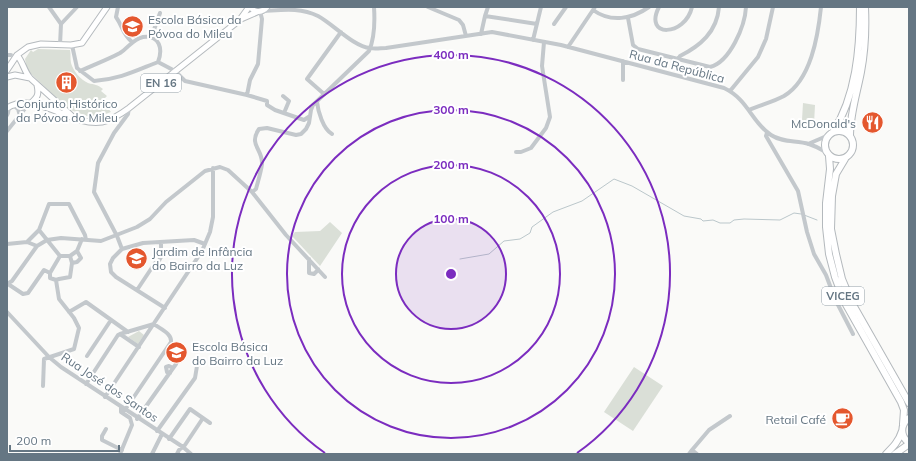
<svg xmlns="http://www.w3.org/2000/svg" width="916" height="461" font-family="Mulish,sans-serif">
	<rect width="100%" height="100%" fill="#fafaf8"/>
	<path fill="#dadfd7" d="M 38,49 L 70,50 C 71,54 70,59 71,63 C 73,71 81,80 88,83 C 95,85 97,84 103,89 L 101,91 L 107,96 L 102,101 L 111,112 L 100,116 L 87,116 L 68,109 L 27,70 L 25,59 L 31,50 L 33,52 Z
		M 803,103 L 815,105 L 814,124 L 802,120 Z
		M 330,222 L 342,233 L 320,266 L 292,236 L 295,232 L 320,231 Z
		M 139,331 L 144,335 L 138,344 L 128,337 Z
		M 634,367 L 663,386 L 633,431 L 604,412 Z"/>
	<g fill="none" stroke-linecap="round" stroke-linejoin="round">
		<path stroke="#bbc7cb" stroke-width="1" d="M 804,215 L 817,220
			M 460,259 L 489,254 L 504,241 L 520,239 L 530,233 L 532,227 L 553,212 L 582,201 L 614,179 L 632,186 L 684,216 L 701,219 L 703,221 L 713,220 L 720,223 L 730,223 L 734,220 L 744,219 L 780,220 L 794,213 L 801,214"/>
		<defs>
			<path id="major" d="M 251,7 C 254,14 263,12 267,7
				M 241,18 L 249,7
				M 17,55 C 23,62 24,71 30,78
				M 7,70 L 17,55 L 28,47 L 41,44 L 71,45 L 82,43 L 107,7
				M 7,77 L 15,75 L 30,78 L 71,115
				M 31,103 C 38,97 39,94 37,85
				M 7,108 C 37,90 70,127 102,122 C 112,120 121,114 129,108 L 241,19 L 257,12"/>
			<path id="highway" d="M825 145a14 14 0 1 1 28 0a14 14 0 1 1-28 0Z
				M 833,132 C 856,96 860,49 860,7
				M 850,136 C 850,114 857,93 861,72 C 865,51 866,29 865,7
				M 829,156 L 830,169 L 826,203 L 826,227 L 829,254 L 835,277 L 844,301 L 901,402 L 904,410 L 903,424
				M 845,159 L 836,174 L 832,196 L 831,229 L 836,254 L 842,279 L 852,303 L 909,403
				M 909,418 C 900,425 900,436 909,443
				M 886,454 C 893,447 899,441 902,431
				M 895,454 L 909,444"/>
		</defs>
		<use href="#major" stroke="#b5babe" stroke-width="7"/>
		<use href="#highway" stroke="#b4b9bd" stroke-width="8"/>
		<path stroke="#c3c8cc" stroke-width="4" d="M 49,7 L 61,24
			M 118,7 L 116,17 C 123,27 122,33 132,42
			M 428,7 L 459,20 L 463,25 L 466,36
			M 659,7 C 643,38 685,37 692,7
			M 593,10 C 611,23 632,19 649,7
			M 263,11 C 282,10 300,7 318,16 C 333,24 354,47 370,48 C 375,49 381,48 386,48 L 492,32 L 561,45 L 724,88 C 749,100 751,122 771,135 C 783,143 796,140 809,144 C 815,146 821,149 826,152
			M 485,16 L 537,24
			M 628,18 L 633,45 L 638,49 L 710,67 C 730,62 745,26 746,7
			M 554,24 L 566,7
			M 481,34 L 485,16 L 488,7
			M 151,38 L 160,13
			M 533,40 L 541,7
			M 60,45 L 61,24 L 77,7
			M 72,45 L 77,68 L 94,81 C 120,79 135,71 158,62 L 175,71 L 185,81 L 247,95 L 267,101 L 267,105 L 275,110 L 304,120 L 310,116
			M 568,47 L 595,7
			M 7,55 L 11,55
			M 678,59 L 680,56 C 700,46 717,32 719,7
			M 80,71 C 93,65 107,60 120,53 C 128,48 133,39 143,37 C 160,35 163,49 158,62
			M 623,80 L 623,61
			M 730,91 L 758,57 L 766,39 L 773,7
			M 324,94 L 307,79 L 341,32
			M 247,95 L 250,80 L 258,64 L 262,19 L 260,11
			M 283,96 L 289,101 L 284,113
			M 317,102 C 318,111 323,129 332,134
			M 13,105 L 18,109 L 20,116
			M 749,110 C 760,105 773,102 784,96 C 811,80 818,36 821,7
			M 7,115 L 8,113 L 9,107
			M 7,131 L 27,106 L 31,103
			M 767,133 L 766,136 L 798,191 L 807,232 L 814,254 L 826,275 L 835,299 L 853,334
			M 808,144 L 829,135
			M 516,152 L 521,152 L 531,148 L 546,128 L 550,117 L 542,66 L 544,42
			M 252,192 L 256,189 C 258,181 261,172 262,164 C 263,149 248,145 259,129 L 267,128 L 296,135 L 301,134 L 306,129 L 309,123 L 311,110 L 313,105 L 369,51 C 375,37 375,22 374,7
			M 27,242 L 39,230
			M 7,244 L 27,242 L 37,246
			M 122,249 L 117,236 L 94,192 L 98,163 L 114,133 L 128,114 L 129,108
			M 60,256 L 39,230 L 49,204 L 69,204 L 85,235 L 86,240
			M 309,259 L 309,273 L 314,274 L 317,271 L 318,269
			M 72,263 L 77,262 L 81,258 L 77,251 L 82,239
			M 50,273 L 60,256 L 70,256 L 77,251
			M 56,280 L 59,279 L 70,277 L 72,263 L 70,256
			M 7,284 L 12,281 L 37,246 L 47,240 L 61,238 L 101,241 L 137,227 L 150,219 L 166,202 L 205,171 L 220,167 L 228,170 L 252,192 L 286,235 L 325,277
			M 8,284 L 23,294 L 28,293 L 44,270 L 50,273 L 50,278 L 56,280 L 59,299 L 74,318 L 79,328 L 74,349 L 44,359 L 43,386
			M 137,290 L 155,263 L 157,264 L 161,257 L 161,242
			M 165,308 L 116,277 L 111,272 L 110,264 L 113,258 L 122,249 L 143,243 L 194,240 L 205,244
			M 7,312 L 49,357 L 61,367 L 183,447 L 191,454
			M 69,312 L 86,302 L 128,332
			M 120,334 L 154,324 C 160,329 172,333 171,342 L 125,410
			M 87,356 L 111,320
			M 170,373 L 167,372 L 166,367 L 169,366 L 173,368
			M 86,384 L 118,335 L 120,334 L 139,347
			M 105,397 L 202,251 L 210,232 L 213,217 L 213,168
			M 137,419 L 176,364
			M 106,429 L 102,436 L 102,440 L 122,450
			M 157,431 L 195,378 L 197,366 L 200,363
			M 169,439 L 190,409 L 210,423
			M 692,450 L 709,430 L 730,416
			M 120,454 L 132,425 L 130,418 L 121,412 L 121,407
			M 152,454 L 162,434
			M 177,454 L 179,450 L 185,445 L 203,418
			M 689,454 L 692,450 L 697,454"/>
		<use href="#major" stroke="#fff" stroke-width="5"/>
		<use href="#highway" stroke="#fff" stroke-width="6"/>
	</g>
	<circle cx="451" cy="274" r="55" fill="#7b2cbf" fill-opacity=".12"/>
	<g fill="none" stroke="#7b2cbf" stroke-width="2">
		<circle cx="451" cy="274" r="55"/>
		<circle cx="451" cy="274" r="109"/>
		<circle cx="451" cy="274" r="164"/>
		<path d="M325 453A219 219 0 1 1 577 453"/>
	</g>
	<defs>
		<symbol id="school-disc" viewBox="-11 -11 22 22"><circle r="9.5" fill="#e4572e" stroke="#fff"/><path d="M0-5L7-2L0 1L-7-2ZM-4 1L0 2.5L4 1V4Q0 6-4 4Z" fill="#fff"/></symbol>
		<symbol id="building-disc" viewBox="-11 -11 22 22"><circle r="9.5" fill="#e4572e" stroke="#fff"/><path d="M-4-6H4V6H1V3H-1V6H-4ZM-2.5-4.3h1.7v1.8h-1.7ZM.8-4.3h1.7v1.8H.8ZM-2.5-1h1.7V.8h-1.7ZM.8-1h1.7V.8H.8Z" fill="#fff"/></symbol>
		<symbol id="restaurant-disc" viewBox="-11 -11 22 22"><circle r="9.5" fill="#e4572e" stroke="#fff"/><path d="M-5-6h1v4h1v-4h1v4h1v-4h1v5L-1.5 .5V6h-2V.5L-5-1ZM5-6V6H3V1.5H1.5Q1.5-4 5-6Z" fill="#fff"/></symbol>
		<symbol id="cafe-disc" viewBox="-11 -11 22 22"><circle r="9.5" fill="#e4572e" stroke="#fff"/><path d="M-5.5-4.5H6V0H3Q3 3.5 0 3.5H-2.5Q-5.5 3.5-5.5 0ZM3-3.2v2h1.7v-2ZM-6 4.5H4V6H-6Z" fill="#fff"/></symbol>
	</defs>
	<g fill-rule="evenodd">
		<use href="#school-disc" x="120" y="14" width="25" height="25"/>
		<use href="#building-disc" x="54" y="70" width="25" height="25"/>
		<use href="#restaurant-disc" x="860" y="110" width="25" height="25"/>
		<use href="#school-disc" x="124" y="246" width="25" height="25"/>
		<use href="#school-disc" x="164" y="340" width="25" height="25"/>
		<use href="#cafe-disc" x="830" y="406" width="25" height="25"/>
	</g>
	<g text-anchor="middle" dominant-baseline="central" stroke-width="4" stroke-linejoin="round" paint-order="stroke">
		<g fill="#fff" stroke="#939fa8" stroke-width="1">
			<rect x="141" y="74" width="40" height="18" rx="3"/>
			<rect x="822" y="287" width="42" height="18" rx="3"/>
		</g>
		<g font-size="11" font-weight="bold" fill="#657683">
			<text x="161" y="83">EN 16</text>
			<text x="843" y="296">VICEG</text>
		</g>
		<g font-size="12" fill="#657683" stroke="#fff" text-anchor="start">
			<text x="148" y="19">Escola Básica da<tspan x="148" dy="14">Póvoa do Mileu</tspan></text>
			<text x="67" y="103" text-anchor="middle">Conjunto Histórico<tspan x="67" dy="14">da Póvoa do Mileu</tspan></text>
			<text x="856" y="123" text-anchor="end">McDonald's</text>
			<text x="152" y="251">Jardim de Infância<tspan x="152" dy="14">do Bairro da Luz</tspan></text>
			<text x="192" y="346">Escola Básica<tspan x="192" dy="14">do Bairro da Luz</tspan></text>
			<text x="826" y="419" text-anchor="end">Retail Café</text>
		</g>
		<g font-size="12" fill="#657683" stroke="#fff">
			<text transform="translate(677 66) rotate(15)">Rua da República</text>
			<text transform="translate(110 387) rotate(34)">Rua José dos Santos</text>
		</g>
	</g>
	<circle cx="451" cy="274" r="6" fill="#7b2cbf" stroke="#fff" stroke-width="2"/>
	<g font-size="12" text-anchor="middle" font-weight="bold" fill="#7b2cbf" stroke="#fff" stroke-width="4" stroke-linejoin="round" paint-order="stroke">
		<text x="451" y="59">400 m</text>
		<text x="451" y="114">300 m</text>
		<text x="451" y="169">200 m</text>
		<text x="451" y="223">100 m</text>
	</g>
	<rect width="916" height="461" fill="none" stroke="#657683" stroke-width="16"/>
	<path d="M10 445v6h109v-6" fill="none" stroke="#657683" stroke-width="2"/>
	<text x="16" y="445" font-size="12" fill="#657683" stroke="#ffffff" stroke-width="3" paint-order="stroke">200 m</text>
</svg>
